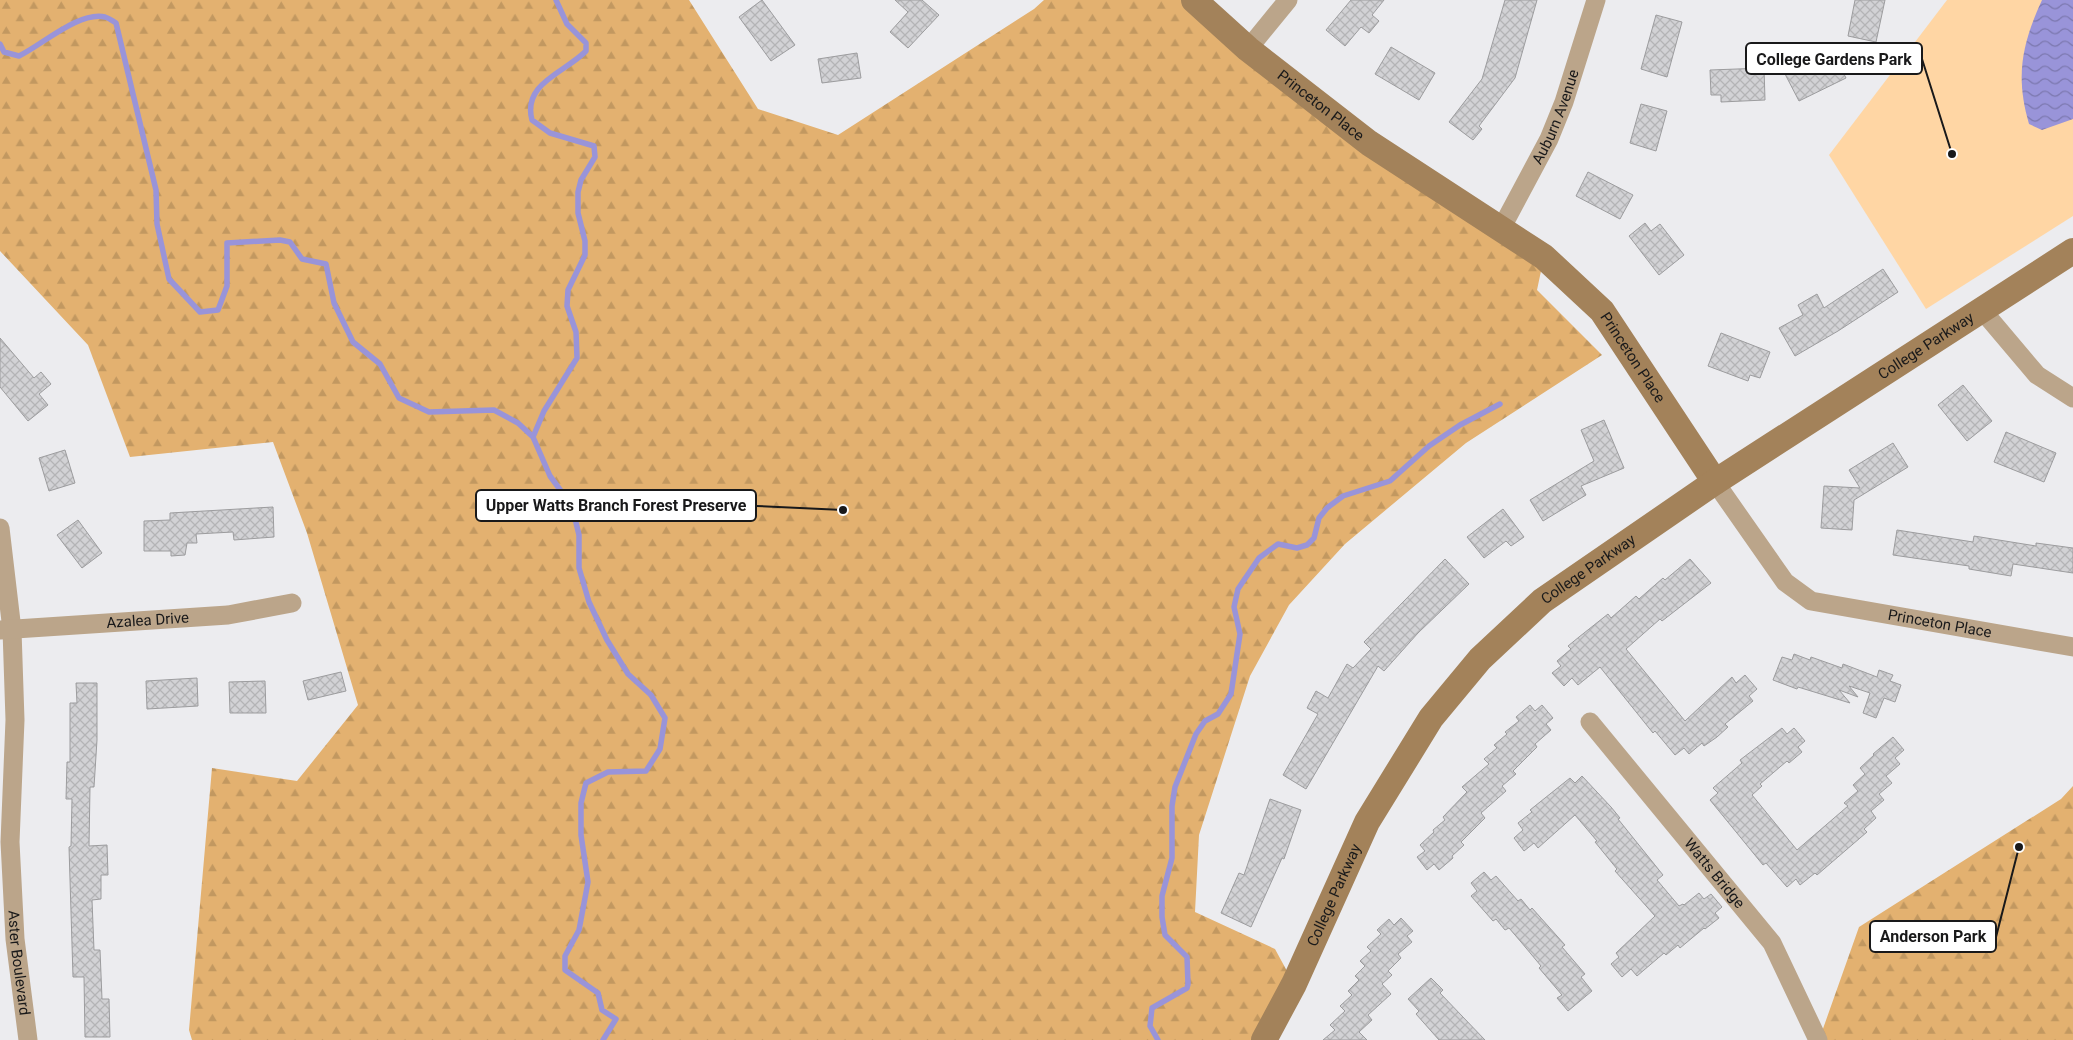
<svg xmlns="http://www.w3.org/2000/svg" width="2073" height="1040" font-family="Roboto,sans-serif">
	<defs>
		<pattern id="forest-firs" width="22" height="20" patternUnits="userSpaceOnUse" patternTransform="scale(1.25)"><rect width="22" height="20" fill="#e3b170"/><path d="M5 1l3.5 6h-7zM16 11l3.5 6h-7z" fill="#c29860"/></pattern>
		<pattern id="water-waves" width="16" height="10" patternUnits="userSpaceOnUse" patternTransform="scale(1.25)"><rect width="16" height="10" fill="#9994d9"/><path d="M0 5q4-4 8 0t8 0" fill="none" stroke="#7c78af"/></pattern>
		<pattern id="building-cross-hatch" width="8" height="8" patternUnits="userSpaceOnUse" patternTransform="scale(1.25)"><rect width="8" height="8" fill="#d2d2d5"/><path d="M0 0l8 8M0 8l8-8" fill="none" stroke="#b4b4b6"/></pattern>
	</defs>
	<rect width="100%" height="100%" fill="#ececef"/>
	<path fill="#ffd6a4" d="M 1947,0 L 2073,0 L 2073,216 L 1926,309 L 1829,155 Z"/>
	<path fill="url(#forest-firs)" d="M 0,0 L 689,0 L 758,109 L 838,135 L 1034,9 L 1044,0 L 1194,0 L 1544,257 L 1537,290 L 1602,355 L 1466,443 L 1345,544 L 1289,605 L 1250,676 L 1199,835 L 1195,912 L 1275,949 L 1294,984 L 1264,1040 L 192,1040 L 189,1030 L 212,768 L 297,781 L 358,705 L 307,533 L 273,442 L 130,457 L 88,345 L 0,251 Z
		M 2073,786 L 2073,1040 L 1819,1040 L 1859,927 L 2061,799 Z"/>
	<path fill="url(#water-waves)" d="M 2042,0 L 2073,0 L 2073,119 L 2042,130 L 2029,124 C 2015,76 2022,44 2042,0 Z"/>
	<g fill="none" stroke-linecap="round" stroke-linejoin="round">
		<path stroke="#9994d9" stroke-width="5.5" d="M 0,44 L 4,52 L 19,56 C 42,45 79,11 105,17 C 108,18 113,21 116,23 L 156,190 L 157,224 L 169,279 L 200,312 L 218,310 L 227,286 L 227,243 L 280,240 L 290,242 L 302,259 L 326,264 L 334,303 L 353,342 L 380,364 L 399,398 L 429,412 L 494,410 L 518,423 L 533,437 L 550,476 L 572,506 L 579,535 L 579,568 L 589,602 L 607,640 L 628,674 L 651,695 L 665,718 L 660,749 L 646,771 L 608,772 L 586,783 L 581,803 L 581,835 L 588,882 L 579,930 L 565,956 L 565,970 L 598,993 L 602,1010 L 616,1019 L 603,1040
			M 533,437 L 544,411 L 577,358 L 576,332 L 567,306 L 568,290 L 585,255 L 585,241 L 578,213 L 578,192 L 581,180 L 595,157 L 594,146 L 550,133 L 532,120 C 522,83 566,72 586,51 L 586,43 L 567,24 L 556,0
			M 1158,1040 L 1150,1026 L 1152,1008 L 1187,988 L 1188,984 L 1187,957 L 1165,935 L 1162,917 L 1162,896 L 1172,858 L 1172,806 L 1175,787 L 1196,734 L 1205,721 L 1218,714 L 1231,694 L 1240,634 L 1234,607 L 1238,589 L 1259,558 L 1278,544 L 1297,548 L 1307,545 L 1314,538 L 1319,518 L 1327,508 L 1343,496 L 1390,481 L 1429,446 L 1460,425 L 1500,404"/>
	</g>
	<path fill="url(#building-cross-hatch)" stroke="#9c9c9e" d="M 762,0 L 795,45 L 771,61 L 739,17 Z
		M 895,0 L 922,0 L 939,15 L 908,48 L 890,32 L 908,12 Z
		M 1351,0 L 1384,0 L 1372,15 L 1379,21 L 1369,33 L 1361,27 L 1345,46 L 1326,30 Z
		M 1505,0 L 1537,0 L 1515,78 L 1479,126 L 1482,129 L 1473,140 L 1449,122 L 1482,79 Z
		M 1855,0 L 1885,0 L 1876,42 L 1848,36 Z
		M 1656,15 L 1682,22 L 1667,77 L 1641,69 Z
		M 1391,47 L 1435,73 L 1419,100 L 1375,74 Z
		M 1832,51 L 1846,78 L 1799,101 L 1785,74 Z
		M 857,53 L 861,78 L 822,83 L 818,59 Z
		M 1764,68 L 1765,100 L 1721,102 L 1721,95 L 1711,95 L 1710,70 Z
		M 1641,104 L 1667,111 L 1656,151 L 1630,143 Z
		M 1588,172 L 1633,195 L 1620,219 L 1576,196 Z
		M 1645,223 L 1651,231 L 1660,224 L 1684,255 L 1659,275 L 1629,236 Z
		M 1883,269 L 1898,292 L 1838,331 L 1795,356 L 1779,328 L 1803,315 L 1798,305 L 1817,294 L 1824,308 Z
		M 1721,333 L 1770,352 L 1760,378 L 1750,375 L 1748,381 L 1708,366 Z
		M 0,338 L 34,378 L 41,372 L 51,384 L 39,394 L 48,405 L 28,421 L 0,387 Z
		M 1963,385 L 1992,421 L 1967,441 L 1938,405 Z
		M 1604,420 L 1624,468 L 1581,486 L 1586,495 L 1543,521 L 1530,500 L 1594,461 L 1581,430 Z
		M 2006,432 L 2056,453 L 2044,482 L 1994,462 Z
		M 1893,443 L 1908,467 L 1854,500 L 1852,530 L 1821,528 L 1824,486 L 1860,488 L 1849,470 Z
		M 65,450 L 75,483 L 49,491 L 39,458 Z
		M 273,507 L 274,537 L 234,540 L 233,532 L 196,534 L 197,543 L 187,543 L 185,555 L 171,556 L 171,551 L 144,551 L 144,521 L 170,520 L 170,513 Z
		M 1503,509 L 1524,537 L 1511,546 L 1506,541 L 1484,558 L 1467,537 Z
		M 78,520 L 102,553 L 82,568 L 57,535 Z
		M 1897,530 L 1973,542 L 1974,536 L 2036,546 L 2036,543 L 2073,548 L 2073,573 L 2013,564 L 2011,576 L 1969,569 L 1969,566 L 1893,555 Z
		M 1445,559 L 1469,584 L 1418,633 L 1384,671 L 1378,666 L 1306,789 L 1283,775 L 1318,714 L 1307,708 L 1316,691 L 1328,698 L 1347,664 L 1353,668 L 1371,649 L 1364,642 Z
		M 1690,559 L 1711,583 L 1662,621 L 1660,619 L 1626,649 L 1685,721 L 1732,677 L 1736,683 L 1745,675 L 1757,689 L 1749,696 L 1753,701 L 1725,724 L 1728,727 L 1717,737 L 1704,746 L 1702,743 L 1689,754 L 1684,748 L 1675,755 L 1655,731 L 1653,733 L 1600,667 L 1578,685 L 1572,678 L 1564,686 L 1552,673 L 1561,666 L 1557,661 L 1571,649 L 1568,646 L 1579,637 L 1608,614 L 1611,618 L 1636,596 L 1639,599 L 1663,578 L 1665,580 Z
		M 1794,654 L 1810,660 L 1811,657 L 1842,668 L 1843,664 L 1877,677 L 1879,670 L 1893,675 L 1890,681 L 1901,685 L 1895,702 L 1884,698 L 1876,718 L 1863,713 L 1870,693 L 1849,686 L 1858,697 L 1839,690 L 1850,703 L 1798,687 L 1797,689 L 1773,680 L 1782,657 L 1792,660 Z
		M 341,672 L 346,691 L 308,700 L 303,681 Z
		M 197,678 L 198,706 L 147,709 L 146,681 Z
		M 265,681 L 266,713 L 230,713 L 229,682 Z
		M 76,683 L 97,683 L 97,740 L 94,787 L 90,787 L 89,846 L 107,845 L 108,875 L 101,875 L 101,899 L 92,900 L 94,950 L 100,950 L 102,999 L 109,999 L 110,1037 L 85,1037 L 84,977 L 73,977 L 69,847 L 71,846 L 72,799 L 66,799 L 67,762 L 70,762 L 70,703 L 77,703 Z
		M 1530,705 L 1535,711 L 1542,705 L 1553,718 L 1546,724 L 1551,730 L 1535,744 L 1537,747 L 1513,771 L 1516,774 L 1502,786 L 1506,791 L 1481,813 L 1485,818 L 1461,842 L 1464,845 L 1452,856 L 1453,858 L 1439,870 L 1434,864 L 1427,870 L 1417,857 L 1425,851 L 1420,845 L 1434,832 L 1433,830 L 1445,820 L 1443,817 L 1467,792 L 1462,787 L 1489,764 L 1484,759 L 1497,748 L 1494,745 L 1507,734 L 1505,732 L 1519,721 L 1516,717 Z
		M 1782,728 L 1787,734 L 1794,728 L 1805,741 L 1798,747 L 1802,752 L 1789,763 L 1787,761 L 1760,784 L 1762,786 L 1752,795 L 1797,850 L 1848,806 L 1844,803 L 1858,791 L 1853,785 L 1865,774 L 1860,768 L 1874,755 L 1873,754 L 1893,737 L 1904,750 L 1895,758 L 1900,764 L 1886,776 L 1892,783 L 1879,794 L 1884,800 L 1871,811 L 1876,818 L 1864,829 L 1867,832 L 1817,875 L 1815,873 L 1800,885 L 1796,879 L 1787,887 L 1766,863 L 1763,865 L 1710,800 L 1718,793 L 1713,788 L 1742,763 L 1740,760 Z
		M 1582,776 L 1611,807 L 1620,818 L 1618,819 L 1663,875 L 1657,880 L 1679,906 L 1683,904 L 1684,905 L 1699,893 L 1704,899 L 1711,894 L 1722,907 L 1715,913 L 1719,918 L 1705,929 L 1704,928 L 1680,948 L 1678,945 L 1666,955 L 1664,953 L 1637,976 L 1631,969 L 1622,977 L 1611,964 L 1619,957 L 1616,953 L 1655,916 L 1615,871 L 1617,869 L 1595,842 L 1597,841 L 1575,815 L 1538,848 L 1534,843 L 1524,851 L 1514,838 L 1523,830 L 1518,823 L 1532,812 L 1530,810 L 1570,778 L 1575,783 Z
		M 1270,799 L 1301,810 L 1284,859 L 1282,858 L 1251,927 L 1221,913 L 1239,873 L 1244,875 Z
		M 1484,872 L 1491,880 L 1496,876 L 1518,901 L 1521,899 L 1530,910 L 1532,908 L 1565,945 L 1562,947 L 1585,974 L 1581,977 L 1592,991 L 1568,1011 L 1557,998 L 1562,995 L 1539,968 L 1541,966 L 1521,942 L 1509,928 L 1505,930 L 1496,919 L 1493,921 L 1471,896 L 1477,891 L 1471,883 Z
		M 1401,918 L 1413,931 L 1407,936 L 1412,942 L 1398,954 L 1401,958 L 1388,971 L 1392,975 L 1382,984 L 1391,994 L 1368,1015 L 1372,1020 L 1359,1032 L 1367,1040 L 1323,1040 L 1335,1030 L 1330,1025 L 1345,1011 L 1340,1006 L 1352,995 L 1348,991 L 1359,980 L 1355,976 L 1365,966 L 1360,961 L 1371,951 L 1367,947 L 1381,934 L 1377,930 L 1389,919 L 1394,925 Z
		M 1431,978 L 1443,990 L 1440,993 L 1485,1040 L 1439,1040 L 1416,1014 L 1419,1011 L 1408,999 Z"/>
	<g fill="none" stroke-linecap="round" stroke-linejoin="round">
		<g stroke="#bba58a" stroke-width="19">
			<path d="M 1248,49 L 1288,0"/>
			<path id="s1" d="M 1501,229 L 1549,139 L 1564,102 L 1596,0"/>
			<path d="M 1982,310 L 2037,375 L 2073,398"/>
			<path id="s2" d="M 1715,482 L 1785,582 L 1811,601 L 2073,647"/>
			<path id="s3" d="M 0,528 L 12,630 L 15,720 L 10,842 L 15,939 L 28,1040"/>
			<path id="s4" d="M 0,630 L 228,615 L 292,603"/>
			<path id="s5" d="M 1590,722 L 1772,943 L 1818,1040"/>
		</g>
		<g stroke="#a3825a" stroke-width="26">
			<path id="s6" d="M 1194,0 L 1248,49 L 1369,143 L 1544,257 L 1602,311 L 1715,482"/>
			<path id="s7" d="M 1264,1040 L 1294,984 L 1367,822 L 1431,718 L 1480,659 L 1542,601 L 1715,482 L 2073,251"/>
		</g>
	</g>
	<g text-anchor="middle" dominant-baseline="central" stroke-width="4" stroke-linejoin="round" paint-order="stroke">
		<g font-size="15" fill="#19191a" stroke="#fff">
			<text stroke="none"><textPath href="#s6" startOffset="165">Princeton Place</textPath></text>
			<text stroke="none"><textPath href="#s1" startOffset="125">Auburn Avenue</textPath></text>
			<text stroke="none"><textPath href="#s7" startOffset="986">College Parkway</textPath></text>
			<text stroke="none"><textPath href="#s6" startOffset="570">Princeton Place</textPath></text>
			<text stroke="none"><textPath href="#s7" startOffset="581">College Parkway</textPath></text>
			<text stroke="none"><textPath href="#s4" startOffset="148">Azalea Drive</textPath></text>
			<text stroke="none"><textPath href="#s2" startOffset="285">Princeton Place</textPath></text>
			<text stroke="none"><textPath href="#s5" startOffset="196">Watts Bridge</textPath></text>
			<text stroke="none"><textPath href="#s7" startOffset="161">College Parkway</textPath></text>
			<text stroke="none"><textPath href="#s3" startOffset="436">Aster Boulevard</textPath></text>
		</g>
	</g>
	<path fill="none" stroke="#19191a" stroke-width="2" d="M1952 154L1922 59M843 510L756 506M2019 847L1996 937"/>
	<g fill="#19191a" stroke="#fff" stroke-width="2">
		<circle cx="1952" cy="154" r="5"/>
		<circle cx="843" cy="510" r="5"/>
		<circle cx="2019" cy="847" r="5"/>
	</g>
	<g fill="#fff" stroke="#19191a" stroke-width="2">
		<rect x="1746" y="43" width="176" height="31" rx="5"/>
		<rect x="476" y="490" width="280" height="31" rx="5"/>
		<rect x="1870" y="921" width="126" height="31" rx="5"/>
	</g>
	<g font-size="16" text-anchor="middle" font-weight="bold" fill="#19191a">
		<text x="1834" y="65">College Gardens Park</text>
		<text x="616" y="511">Upper Watts Branch Forest Preserve</text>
		<text x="1933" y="942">Anderson Park</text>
	</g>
</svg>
